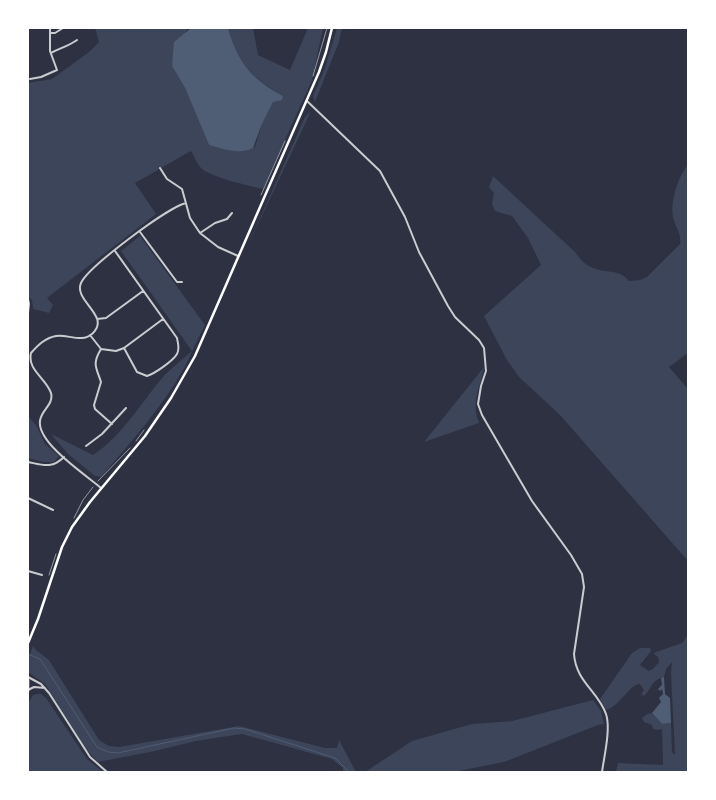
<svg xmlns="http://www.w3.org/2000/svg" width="716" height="800" font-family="'Golos Text',sans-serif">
	<rect width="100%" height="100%" fill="#2d3142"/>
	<path fill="#3c4559" d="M 95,28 L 191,28 L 187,29 L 172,66 L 185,88 L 209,145 L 255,147 L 262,124 L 273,102 L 283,96 C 251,78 238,62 228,28 L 253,28 L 258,55 L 290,70 L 308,28 L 323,28 L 312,80 L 263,189 C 249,186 210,177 201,168 C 197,164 194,156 191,151 L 135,183 L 156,214 L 47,298 L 53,305 L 49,313 L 33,309 L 32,300 L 28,296 L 28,83 L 52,79 L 89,52 L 99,42 Z
		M 337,28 L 342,28 L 339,42 L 315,102 L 313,96 L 325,68 Z
		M 311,111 L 245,252 L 305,117 Z
		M 688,165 L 688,353 L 669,367 L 688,389 L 688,561 L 560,415 L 519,377 L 507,360 L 484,316 L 541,265 L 528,238 L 512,216 L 495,211 L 492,204 L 494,193 L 489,187 L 493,176 L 575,252 C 580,259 585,265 593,268 C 605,273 620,269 629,281 L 640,280 L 647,277 L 680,244 C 682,234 675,227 673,217 C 670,204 678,175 688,165 Z
		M 140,236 L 205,325 C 197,340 191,355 183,370 C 161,409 130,443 101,477 L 95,476 L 68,454 L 51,434 L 93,455 C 122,436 140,404 163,377 C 171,368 182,360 192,351 L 121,251 Z
		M 484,367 C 481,388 470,400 479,423 L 424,442 Z
		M 28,416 L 36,425 L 45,444 L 59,456 L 54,462 L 44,462 L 28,458 Z
		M 688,635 L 688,772 L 616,772 L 618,763 L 663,765 L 662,729 L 658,730 L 653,729 L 652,725 L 644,722 L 642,718 L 647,714 L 652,713 L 662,724 L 671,723 L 672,752 L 675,755 L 671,673 L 672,662 L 666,669 L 664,677 C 650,681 653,687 644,696 L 641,694 L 644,690 L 640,684 C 629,684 622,705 606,710 L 600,699 L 632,653 L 640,648 L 650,648 L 651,651 L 640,665 L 649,671 L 653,669 L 659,662 L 658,657 L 653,653 L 682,643 Z
		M 33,646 L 36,650 L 49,660 L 99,740 L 109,746 L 119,747 L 239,726 L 325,748 L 337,748 L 339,740 L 356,772 L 343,772 L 343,768 L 332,759 L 242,734 L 196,741 L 155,751 L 98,762 L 86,749 L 45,684 L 28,672 L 28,659 Z
		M 37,694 L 41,694 L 46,698 L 87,759 L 103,772 L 28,772 L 28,704 L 33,695 Z
		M 593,700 L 601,711 L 604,724 L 598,725 L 504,762 L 453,772 L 365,772 L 412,741 L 472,724 L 512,721 Z"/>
	<path fill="#4f5d75" d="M 191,28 L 228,28 C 238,62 251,79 283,96 L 282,100 L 273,102 L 262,124 L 253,148 C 238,155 224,149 209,145 L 185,88 L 172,66 L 174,42 Z
		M 664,677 L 665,694 L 670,698 L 671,723 L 662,724 L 652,713 L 661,702 L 659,698 L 663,694 L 662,689 L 660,691 L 658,689 L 662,685 L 661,678 Z"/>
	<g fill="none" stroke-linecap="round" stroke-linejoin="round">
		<path stroke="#4f5d75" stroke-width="1" d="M 28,654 L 40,659 L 97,747 L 108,752 L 118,753 L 234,728 L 245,729 L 335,758 L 349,772"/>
		<path stroke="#fff" stroke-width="0.5" d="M 313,76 L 327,28
			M 261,195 L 285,141
			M 136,441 L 144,430
			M 98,481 L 130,448
			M 74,518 L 83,500 L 93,487
			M 49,575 L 56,554"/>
		<path stroke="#caccd0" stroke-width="2" d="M 32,28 L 39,28
			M 50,33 L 55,33 L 63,28
			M 51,53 C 60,48 69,46 77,40
			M 30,79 L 41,77 L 57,70 L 50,51 L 50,28
			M 307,101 L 380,171 L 405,217 L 419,252 L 448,306 L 455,317 L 479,340 L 484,348 L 486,371 L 481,386 L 478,404 L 482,415 L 532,501 L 571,555 L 582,574 L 584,587 L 574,654 C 576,682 598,691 606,714 C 611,729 604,757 602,772
			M 160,168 L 167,179 L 182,189 L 190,218 L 200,233 L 218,247 L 238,256
			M 140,232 L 177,282 L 182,282
			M 200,233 L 215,223 L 227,219 L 232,213
			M 115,251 L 177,338 C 178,344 180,349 177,354 C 173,361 154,374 147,376 L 137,372 L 124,348
			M 28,299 L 29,304 L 28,313
			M 97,319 L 106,318 L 143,291
			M 90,335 L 101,349 C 92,364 96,367 101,382 L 94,405 L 95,409 L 112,424
			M 101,349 L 116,351 L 124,348 L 163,319
			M 86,446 L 102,434 L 126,408
			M 28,462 C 43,465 52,469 64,457
			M 101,488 C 86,475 37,443 40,421 C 41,410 54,405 51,393 C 46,378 27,370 31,353 C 38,345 45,338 56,336 C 67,334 82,343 92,334 C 112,316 73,301 81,283 C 88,267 168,207 186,203
			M 28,498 L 53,510
			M 28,571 L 42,575"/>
		<path stroke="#caccd0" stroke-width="2" d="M 28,677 L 41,684 L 49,693 L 90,757 L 107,772
			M 28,690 L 34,687 L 45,688"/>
		<path stroke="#fff" stroke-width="2.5" d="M 28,643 L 38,619 L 62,547 L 72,527 L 90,502 L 145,436 L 171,398 L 195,356 L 319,72 L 326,52 L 332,28
			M 28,680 L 28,691"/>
	</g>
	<rect width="716" height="800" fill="none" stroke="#ffffff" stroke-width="58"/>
</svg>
